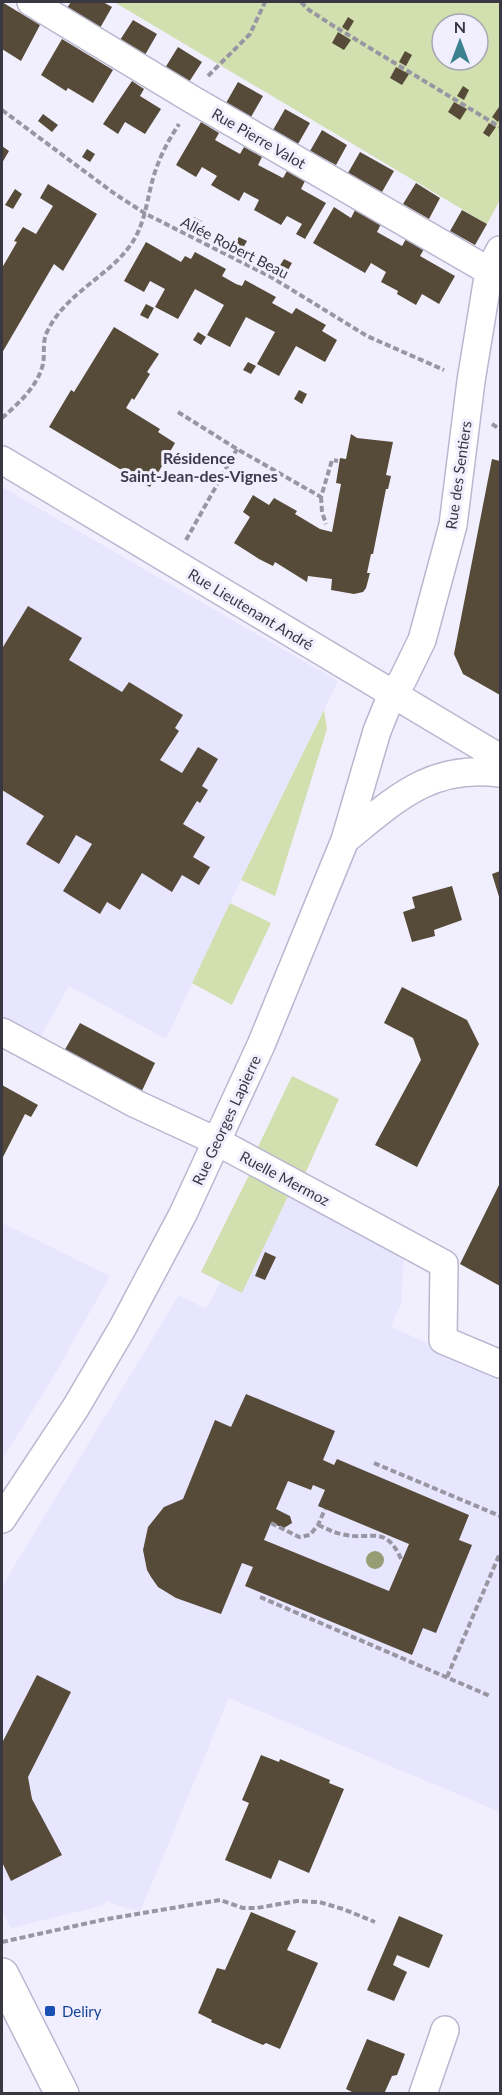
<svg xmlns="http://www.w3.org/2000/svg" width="502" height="2095" font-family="Lato,sans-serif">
	<rect width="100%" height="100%" fill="#f1effe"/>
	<path fill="#e8e5ff" d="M 2,487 L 338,681 L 255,850 L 166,1039 L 69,986 L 39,1040 L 2,1019 Z
		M 291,1190 L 404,1256 L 401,1303 L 391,1327 L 500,1375 L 500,1812 L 229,1698 L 140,1912 L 105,1901 L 105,1905 L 11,1928 L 2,1910 L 2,1586 L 179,1295 L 206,1309 L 221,1282 L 242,1293 Z
		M 2,1223 L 110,1276 L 55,1374 L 2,1460 Z"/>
	<path fill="#d2dfaf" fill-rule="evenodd" d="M 114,2 L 500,2 L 500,200 L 487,224 ZM 442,24 L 478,24 L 478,60 L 442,60 Z
		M 324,710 L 327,729 L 275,896 L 241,880 Z
		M 230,903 L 271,923 L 232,1005 L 192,983 Z
		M 292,1076 L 339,1099 L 304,1176 L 257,1149 Z
		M 252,1169 L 291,1190 L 242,1293 L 201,1272 Z"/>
	<path fill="#564b38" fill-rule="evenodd" d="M 2,2 L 40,25 L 21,61 L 2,49 Z
		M 71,2 L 103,2 L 112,7 L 100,28 L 67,8 Z
		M 348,17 L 354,21 L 348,31 L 342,27 Z
		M 133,20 L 157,34 L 145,55 L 120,40 Z
		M 338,32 L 351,40 L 344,50 L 332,43 Z
		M 62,39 L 113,70 L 93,103 L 68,88 L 66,91 L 41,75 Z
		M 178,47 L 202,62 L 189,82 L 165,68 Z
		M 405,51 L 412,55 L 406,66 L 399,62 Z
		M 396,67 L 409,74 L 402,85 L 390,78 Z
		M 132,81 L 144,89 L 140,96 L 161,109 L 145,134 L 125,122 L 118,134 L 103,124 Z
		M 238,82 L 263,96 L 251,117 L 226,103 Z
		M 463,86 L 469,90 L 464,100 L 457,96 Z
		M 454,102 L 467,109 L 460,120 L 448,112 Z
		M 499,107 L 500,108 L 500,118 L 498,122 L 492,117 Z
		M 285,109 L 310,123 L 298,144 L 273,130 Z
		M 43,114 L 58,125 L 52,132 L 38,121 Z
		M 201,122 L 219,133 L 215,140 L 240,154 L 244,147 L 262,157 L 258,165 L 283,178 L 287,171 L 305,181 L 301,189 L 326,203 L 305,239 L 296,234 L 302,224 L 287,216 L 281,225 L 254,210 L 259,200 L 244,192 L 239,201 L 211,185 L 217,176 L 202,167 L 196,177 L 176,165 Z
		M 489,123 L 496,127 L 489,137 L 483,133 Z
		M 322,130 L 347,145 L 336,165 L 310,151 Z
		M 2,146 L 9,151 L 2,163 Z
		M 87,149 L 95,154 L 90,162 L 82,157 Z
		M 360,152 L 394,171 L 382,192 L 348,173 Z
		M 416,183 L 440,198 L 429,219 L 403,204 Z
		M 48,184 L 97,214 L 63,271 L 54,264 L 2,353 L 2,268 L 17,242 L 14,241 L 23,227 L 36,234 L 53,206 L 40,198 Z
		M 15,189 L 22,194 L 13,209 L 5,205 Z
		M 334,207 L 351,218 L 355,210 L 381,224 L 377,232 L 402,246 L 406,239 L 424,249 L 420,256 L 455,276 L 439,304 L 422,294 L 416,305 L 397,294 L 398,291 L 381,282 L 386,272 L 371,263 L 365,273 L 313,243 Z
		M 462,210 L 487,224 L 475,245 L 450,231 Z
		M 194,217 L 202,221 L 198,229 L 190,224 Z
		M 239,237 L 247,241 L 242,250 L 234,245 Z
		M 146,242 L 181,262 L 185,256 L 191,259 L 195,252 L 226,269 L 222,276 L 236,284 L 242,286 L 245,280 L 276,297 L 272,303 L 292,314 L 296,308 L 326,325 L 322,331 L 337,340 L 325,362 L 296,346 L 279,376 L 257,364 L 275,332 L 246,317 L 230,347 L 207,335 L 224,305 L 195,289 L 178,319 L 155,307 L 165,289 L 150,281 L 144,292 L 124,281 Z
		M 284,259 L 292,263 L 287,272 L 279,267 Z
		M 146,304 L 154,308 L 148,319 L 140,315 Z
		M 114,327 L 159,354 L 147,372 L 150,374 L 134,400 L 132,398 L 126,408 L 160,429 L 158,432 L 175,443 L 150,487 L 49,427 L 71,390 L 74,392 Z
		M 198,332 L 206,337 L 201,345 L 193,340 Z
		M 248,362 L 256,366 L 251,374 L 243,370 Z
		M 299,390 L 307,394 L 302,404 L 294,399 Z
		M 351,434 L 357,438 L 393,442 L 386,475 L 391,476 L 388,489 L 386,489 L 373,554 L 371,554 L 367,573 L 370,573 L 366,588 L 363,592 L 354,594 L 331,590 L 332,579 L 308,576 L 307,582 L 275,562 L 273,566 L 259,559 L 234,543 L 250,517 L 243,512 L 253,495 L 269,505 L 274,498 L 297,511 L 295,514 L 320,529 L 332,532 L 341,484 L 336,483 L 340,458 L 346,459 Z
		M 492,459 L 500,461 L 500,695 L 463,674 L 454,654 Z
		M 28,606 L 82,638 L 69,660 L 122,692 L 129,682 L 183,715 L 175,728 L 179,731 L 160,760 L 182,773 L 198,747 L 218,759 L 202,786 L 208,790 L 200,803 L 197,801 L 183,824 L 205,837 L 193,857 L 210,867 L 199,885 L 182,875 L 172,892 L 142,873 L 120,910 L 107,902 L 100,914 L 63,891 L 92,844 L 76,835 L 59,864 L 26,844 L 44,816 L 2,790 L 2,646 L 3,647 Z
		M 500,871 L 500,900 L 492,874 Z
		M 452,886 L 462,920 L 434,930 L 435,936 L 412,942 L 403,912 L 415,908 L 412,897 Z
		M 402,987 L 467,1020 L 479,1044 L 417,1167 L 375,1145 L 421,1060 L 413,1038 L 384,1023 Z
		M 80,1023 L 155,1063 L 140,1095 L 63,1053 Z
		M 2,1085 L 38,1105 L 31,1117 L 25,1114 L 2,1159 Z
		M 500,1183 L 500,1286 L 460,1264 Z
		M 265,1252 L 276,1257 L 265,1280 L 255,1276 Z
		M 246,1394 L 335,1431 L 323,1460 L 334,1465 L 337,1459 L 469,1515 L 459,1540 L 472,1545 L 436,1633 L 423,1628 L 412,1655 L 245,1586 L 253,1567 L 242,1563 L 221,1614 L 176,1598 L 158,1587 L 151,1577 L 147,1570 L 143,1550 L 148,1527 L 164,1507 L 183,1499 L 215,1420 L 231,1427 ZM 288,1481 L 311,1490 L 313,1485 L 325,1490 L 318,1506 L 409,1544 L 389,1591 L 264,1540 L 271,1523 L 284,1528 L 292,1523 L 290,1516 L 276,1509 Z
		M 37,1675 L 71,1692 L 28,1777 L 32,1799 L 62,1855 L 11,1881 L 2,1862 L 2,1743 Z
		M 261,1755 L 279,1762 L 280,1759 L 330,1780 L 329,1783 L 344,1789 L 309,1873 L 279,1860 L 271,1879 L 225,1860 L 249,1803 L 242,1800 Z
		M 251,1912 L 296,1931 L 287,1950 L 318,1963 L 280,2049 L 266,2043 L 263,2045 L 211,2022 L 212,2020 L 198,2013 L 217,1968 L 225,1970 Z
		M 399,1916 L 443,1935 L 429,1968 L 397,1955 L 393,1965 L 407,1972 L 394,2001 L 367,1990 Z
		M 367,2039 L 405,2054 L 397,2075 L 392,2076 L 384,2094 L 356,2094 L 346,2089 Z"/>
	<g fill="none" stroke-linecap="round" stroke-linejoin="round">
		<defs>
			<path id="street" d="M 31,2 L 193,100 L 489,271
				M 2,460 L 500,758
				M 345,840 C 396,799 430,764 500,773
				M 2,1032 L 136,1104 L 216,1141 L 444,1264 L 443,1340 L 500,1364
				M 2,1519 L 76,1407 L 123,1327 L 183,1214 L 261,1045 L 345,840 L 377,731 L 392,694 L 402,681 L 422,640 L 453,525 L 471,381 L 489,271 L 500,250
				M 423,2094 L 445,2030"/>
			<path id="secondary" d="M 2,1975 L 62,2094"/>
		</defs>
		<use href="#street" stroke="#b9b7cf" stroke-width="30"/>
		<use href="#secondary" stroke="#b9b7cf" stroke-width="36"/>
		<path stroke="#9896a3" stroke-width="4" stroke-dasharray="6 3" stroke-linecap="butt" d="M 301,2 L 309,10 L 332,25 L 500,127
			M 208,76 L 250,34 L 265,2
			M 2,110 L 115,194 L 146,214 L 271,277 L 367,336 L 444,370
			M 178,412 L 237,449 L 321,497 L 332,460 L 338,461
			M 2,418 C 18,404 38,386 43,364 C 45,354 42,342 47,332 C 66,292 109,277 132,243 C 147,220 147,194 156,169 C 162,152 170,138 179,124
			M 492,424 L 500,429
			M 321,497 L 322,512 L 326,524
			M 186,540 L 237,449
			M 374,1463 L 500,1516
			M 271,1523 L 299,1537 L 310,1535 L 318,1525 L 325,1509
			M 318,1525 C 326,1528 334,1533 341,1534 C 372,1542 385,1522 402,1561
			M 260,1597 L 490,1696
			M 447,1677 L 500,1553
			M 2,1942 L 102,1920 L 220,1900 L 243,1908 L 257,1908 L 297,1901 L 319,1902 L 343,1909 L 375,1922"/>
		<use href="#street" stroke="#fff" stroke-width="27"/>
		<use href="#secondary" stroke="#fff" stroke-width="33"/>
	</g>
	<circle fill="#969d74" cx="375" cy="1560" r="9"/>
	<rect fill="#1a4fb4" stroke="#f1effe" stroke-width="2" x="44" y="2005" width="12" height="12" rx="3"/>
	<g text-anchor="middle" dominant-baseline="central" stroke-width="6" stroke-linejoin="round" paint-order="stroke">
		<g font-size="15" fill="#393842" stroke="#f1effe">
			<text transform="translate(259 138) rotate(30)">Rue Pierre Valot</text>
			<text transform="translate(235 247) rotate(27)">Allée Robert Beau</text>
			<text transform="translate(458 475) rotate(-82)">Rue des Sentiers</text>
			<text transform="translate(251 609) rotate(31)">Rue Lieutenant André</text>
			<text transform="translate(226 1120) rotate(-65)">Rue Georges Lapierre</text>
			<text transform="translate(285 1178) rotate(28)">Ruelle Mermoz</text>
		</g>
		<g font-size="15" fill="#164399" stroke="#f1effe" text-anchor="start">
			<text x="62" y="2011">Deliry</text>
		</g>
		<g font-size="16" font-weight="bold" fill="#3e3b4f" stroke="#f1effe">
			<text x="199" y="457">Résidence<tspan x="199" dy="18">Saint-Jean-des-Vignes</tspan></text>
		</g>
	</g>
	<rect width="502" height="2095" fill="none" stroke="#393842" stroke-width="6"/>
	<g transform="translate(460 42)"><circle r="28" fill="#f1effe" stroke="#a7a6b3" stroke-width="1.5"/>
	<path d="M0-4.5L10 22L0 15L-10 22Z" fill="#3c818e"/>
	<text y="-9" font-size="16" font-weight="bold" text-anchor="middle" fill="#393842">N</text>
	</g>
</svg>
